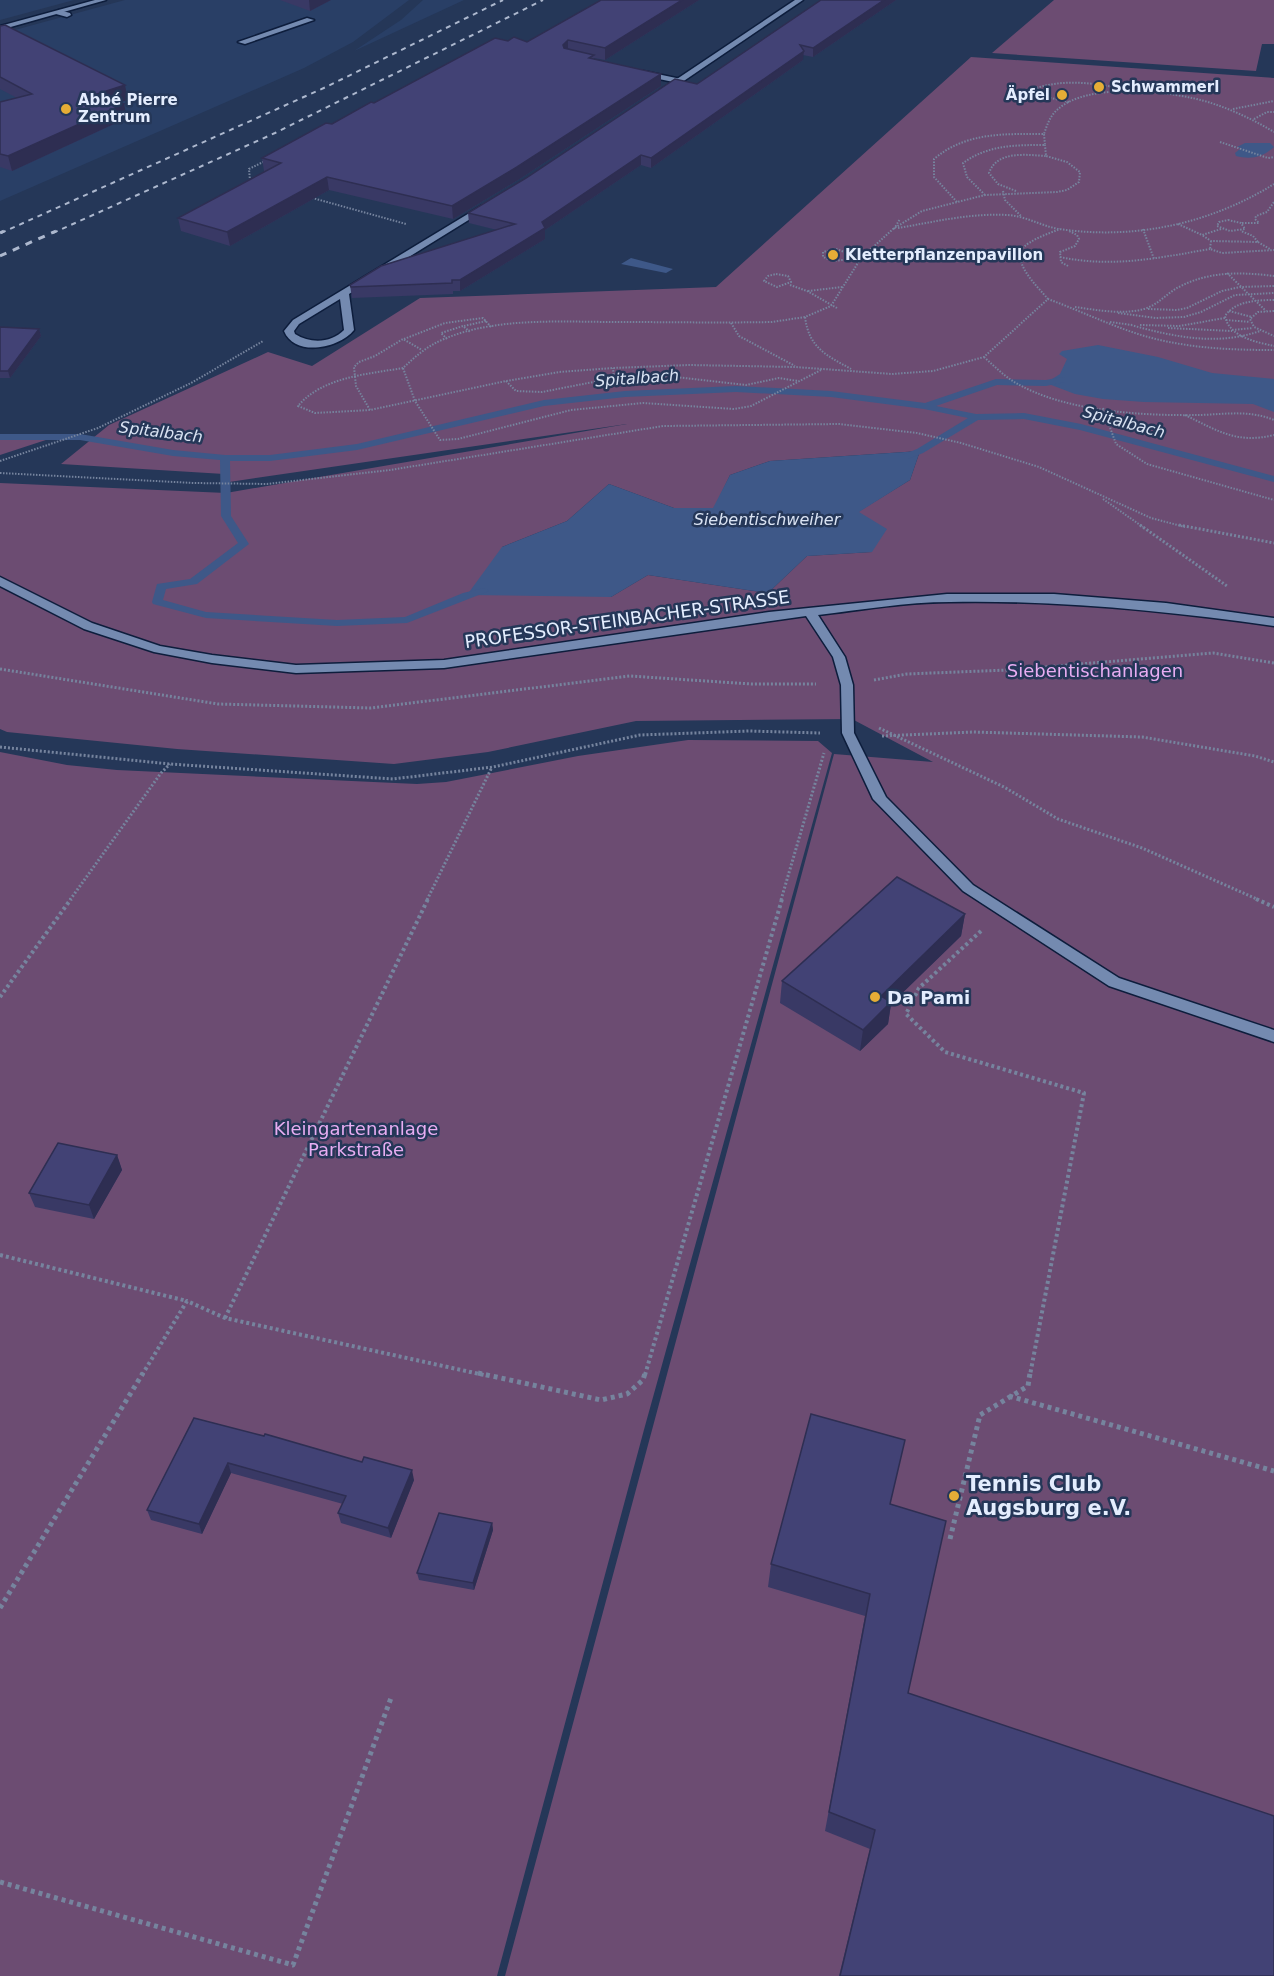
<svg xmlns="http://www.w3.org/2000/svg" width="1274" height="1976" font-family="'DejaVu Sans',sans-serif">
	<rect width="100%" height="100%" fill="#253758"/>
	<path fill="#293f66" d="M 0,0 L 74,0 L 0,20 Z
		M 125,0 L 409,0 L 353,42 L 304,68 L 0,201 L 0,34 Z
		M 423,0 L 464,0 L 354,51 L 401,20 Z"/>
	<path fill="#6c4c72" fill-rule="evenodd" d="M 1054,0 L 1274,0 L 1274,44 L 1262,44 L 1256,71 L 992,53 Z
		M 971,57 L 1274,78 L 1274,1976 L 505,1976 L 834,754 L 933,762 L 852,719 L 636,721 L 488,752 L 394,764 L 177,749 L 7,732 L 0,729 L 0,483 L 226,493 L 627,424 L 229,482 L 224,474 L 61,464 L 109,425 L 268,352 L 312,366 L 420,298 L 716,287 ZM 920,451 L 910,480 L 858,512 L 872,552 L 807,556 L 768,593 L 648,575 L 611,597 L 502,547 L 567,521 L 609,484 L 674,508 L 714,508 L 730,475 L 770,461 Z
		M 52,438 L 0,455 L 0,439 Z
		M 688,740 L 818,741 L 832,753 L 645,1426 L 497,1976 L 0,1976 L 0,752 L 67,765 L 117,770 L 417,784 L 446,782 L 578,756 Z"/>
	<path fill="#3e5888" d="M 1245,143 L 1270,143 L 1274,147 C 1263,157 1251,160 1236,156 L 1235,153 L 1241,148 L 1237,147 Z
		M 631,258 L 673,269 L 666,273 L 621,264 Z
		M 1098,345 L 1158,357 L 1212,373 L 1274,379 L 1274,412 L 1253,404 L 1144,402 L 1103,399 L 1075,394 L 1046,383 L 1060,374 L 1067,359 L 1059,354 L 1062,351 Z
		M 920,451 L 910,480 L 859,512 L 887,529 L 872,552 L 807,556 L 768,593 L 648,575 L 611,597 L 467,595 L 502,547 L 567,521 L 609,484 L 674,508 L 713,508 L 730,475 L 770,461 Z"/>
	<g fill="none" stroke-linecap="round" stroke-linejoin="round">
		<path fill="#3e5888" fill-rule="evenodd" d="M 1062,377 L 1065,378 L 1065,382 L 1046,386 L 997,385 L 936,406 L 976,414 L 1024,413 L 1081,424 L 1274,476 L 1274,482 L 1080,430 L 1024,419 L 978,420 L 923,453 L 908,459 L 902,459 L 902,455 L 917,449 L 968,418 L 924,409 L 831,397 L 736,392 L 625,397 L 544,406 L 357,450 L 270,461 L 230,461 L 231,516 L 249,544 L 197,584 L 166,589 L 163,600 L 206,612 L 337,620 L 405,617 L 463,593 L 484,588 L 489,591 L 407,623 L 337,626 L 206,618 L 153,604 L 152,602 L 157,584 L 190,579 L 238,543 L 221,516 L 220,460 L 173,456 L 80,440 L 0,440 L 0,434 L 80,434 L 173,450 L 225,455 L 270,455 L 357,444 L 544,400 L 625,391 L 736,386 L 831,391 L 925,403 L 996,379 L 1046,380 Z"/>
		<defs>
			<path id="lane" d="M 59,10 L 70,13 L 71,15 L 67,17 L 56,14 Z
				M 307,18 L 314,20 L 245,44 L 238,42 Z
				M 643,71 L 681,79 L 682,81 L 678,83 L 640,75 L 639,73 Z
				M 0,577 L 92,623 L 160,646 L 212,655 L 296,665 L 444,660 L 769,612 L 947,594 L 1054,594 L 1166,603 L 1274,618 L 1274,626 C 1166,611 1059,600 950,602 C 906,602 861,610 818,615 L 845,657 L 853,685 L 854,733 L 886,797 L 973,885 L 1119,978 L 1274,1030 L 1274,1042 L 1109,986 L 963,891 L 873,799 L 842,733 L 841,685 L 833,657 L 806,616 L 444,668 L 296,673 L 212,663 L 154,652 L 84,629 L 0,586 Z"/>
			<path id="street" d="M 95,0 L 106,0 L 0,30 L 0,26 Z
				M 795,0 L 803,0 L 666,93 L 659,91 Z
				M 481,206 L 488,208 L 349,294 L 354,330 C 340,348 295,358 284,331 L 293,320 ZM 340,299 L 344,330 C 331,343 311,344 295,334 L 294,331 L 299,324 Z"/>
		</defs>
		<use href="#lane" stroke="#0d1d3c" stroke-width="3"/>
		<use href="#street" stroke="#0d1d3c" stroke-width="3"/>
		<path stroke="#76849e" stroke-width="2" stroke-dasharray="1.5 1.5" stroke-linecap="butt" d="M 1069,102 L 1032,94 L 1031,90 C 1062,78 1093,83 1124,89
			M 1233,109 L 1274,101
			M 1254,119 L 1267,112 L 1274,112
			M 1220,142 L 1268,158 L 1274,157
			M 253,181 L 250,181 L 249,169 L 267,160
			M 1003,191 L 1005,200 L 1021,216
			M 1016,191 L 998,184 L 989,173 C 997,150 1027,155 1046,156 L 1045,145
			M 985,195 L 967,177 L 963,163 C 988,145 1015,145 1045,145 L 1044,134
			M 309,197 L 406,224
			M 957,202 L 934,177 L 934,159 C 966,132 1004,134 1044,134 C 1047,125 1050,116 1057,110 C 1088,81 1174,91 1211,103 C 1233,110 1254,120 1274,132
			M 1228,220 L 1241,223 L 1245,229 L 1230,231 L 1217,226 L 1219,222 Z
			M 1242,223 L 1259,223 L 1255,219 L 1256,216 L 1267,212 L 1274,202
			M 1178,224 L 1202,235
			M 898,228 C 934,222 970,213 1007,215 C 1026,216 1041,226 1059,229 C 1134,240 1210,224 1274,184
			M 894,229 L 900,219
			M 1143,229 L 1154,259
			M 1221,229 L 1202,235 L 1211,241 L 1258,242 L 1253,236 L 1241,231
			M 1211,241 L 1210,249 L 1222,253 L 1274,250
			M 1258,242 L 1270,249
			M 836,249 L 861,258 L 833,261 L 823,257 L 823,252 Z
			M 1060,257 C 1112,268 1158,258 1210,249
			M 1068,266 L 1061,262 L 1060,252 L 1075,246 L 1079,239 L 1077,235 L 1069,231
			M 1227,273 L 1266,311
			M 776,274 L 788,276 L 791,282 L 777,287 L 764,281 L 768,276 Z
			M 790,285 L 807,291 L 837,308
			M 808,291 L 842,287
			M 1048,299 C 1038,287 1005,257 1029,243 C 1038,237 1050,233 1060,229
			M 1274,300 C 1257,300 1235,301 1225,316 C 1229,337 1256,342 1274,346
			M 1075,307 C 1097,310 1122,315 1144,309 C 1158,305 1167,293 1179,287 C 1209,271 1242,272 1274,276
			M 1148,309 L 1177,310 L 1187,308 L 1222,291 L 1240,287 L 1274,286
			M 1229,311 L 1252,317
			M 1274,311 L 1258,312 L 1250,319 L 1254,327 L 1274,336
			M 1118,313 L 1156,318 L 1184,317 L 1201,312 L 1235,295 L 1274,293
			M 805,317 C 809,348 826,355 851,369
			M 1226,320 L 1250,322
			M 1110,322 L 1132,325
			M 731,323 L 739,336 L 795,366
			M 1131,325 C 1174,337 1217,346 1260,331
			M 1140,325 L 1179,326 L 1225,318
			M 464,326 L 486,321
			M 1168,328 L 1232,331
			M 1232,330 L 1253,328
			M 404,339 L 445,323 L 483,318 L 492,328
			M 447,339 L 441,333 L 463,326 L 470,332
			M 984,357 C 994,366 1004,376 1016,383 C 1066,412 1144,416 1201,415 C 1226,414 1250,410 1274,420
			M 403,368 C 368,374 322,377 298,406 L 315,413 L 370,410 L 506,381 L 559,372 L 613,368 L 689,365 L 795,367 L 892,374 L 933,371 L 984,357 L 1048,299 C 1078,310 1107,324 1138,334 C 1182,348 1228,350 1274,350
			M 821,370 L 751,406 L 734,409 L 643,403 L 571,410 L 458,439 L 440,440 L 415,401 L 403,368 C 416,356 427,346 444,339 C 496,317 561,322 616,322 C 668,322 720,323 772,322 L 805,317 L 831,306 L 861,258 L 893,229 L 922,211 L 985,195 L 1057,192 L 1067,190 L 1079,182 L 1080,172 L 1067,162 L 1046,156
			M 614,378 L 667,376 L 746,385 L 779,378 L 798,381
			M 506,381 L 516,391 L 542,392 L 614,378 L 613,368
			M 1103,408 L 1116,444 L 1147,464 L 1274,500
			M 370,410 L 356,386 L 354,367 L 359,362 L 375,356 L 403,339 L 422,350
			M 1185,415 C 1218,431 1237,444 1274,435
			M 0,461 L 98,428 L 191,383 L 263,341
			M 0,473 L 194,483 L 267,484 L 390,470 L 663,426 L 839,424 L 917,433 L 961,443 L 1039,467 L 1151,518 L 1185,527
			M 1103,499 L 1143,527"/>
		<path stroke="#76849e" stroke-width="3" stroke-dasharray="2 2" stroke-linecap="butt" d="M 1140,525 L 1227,586
			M 1179,525 L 1274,543
			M 0,669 L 218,704 L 371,708 L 630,676 L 751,684 L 816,684
			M 874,680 L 907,674 L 1008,670 L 1213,653 L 1274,663
			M 879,728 L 1004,787 L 1058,819 L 1142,848 L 1259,900
			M 882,736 L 973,732 L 1142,737 L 1255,756 L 1274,762
			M 0,747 L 170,764 L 393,779 L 493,767 L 640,735 L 749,731 L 820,733
			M 70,900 L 161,773 L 170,764
			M 427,900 L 492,767
			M 781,900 L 824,753"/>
		<path stroke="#76849e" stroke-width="4" stroke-dasharray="3 3" stroke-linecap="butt" d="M 1256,899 L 1274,907
			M 981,931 L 919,988 L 906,1014 L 945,1052 L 1084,1093 L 1030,1375
			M 0,997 L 71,899
			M 0,1255 L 187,1301
			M 225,1318 L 428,899
			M 142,1375 L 187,1301 L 225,1318 L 484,1375
			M 645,1375 L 782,899"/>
		<path stroke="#76849e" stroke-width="5" stroke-dasharray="4 4" stroke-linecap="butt" d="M 478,1373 L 601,1400 L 627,1394 L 643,1380 L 645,1373
			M 1009,1396 L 1274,1471
			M 950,1539 L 980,1415 L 1028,1386 L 1030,1373
			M 0,1608 L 143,1373
			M 0,1882 L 293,1965 L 391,1698"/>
		<use href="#lane" fill="#748ab0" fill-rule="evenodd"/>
		<use href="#street" fill="#748ab0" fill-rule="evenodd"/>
		<path stroke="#adb8ce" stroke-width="2" stroke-dasharray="5 5" stroke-linecap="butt" d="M 1,233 L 326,87 L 503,0
			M 53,233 L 275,133 L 543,0"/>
		<path stroke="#adb8ce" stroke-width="3" stroke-dasharray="7 7" stroke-linecap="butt" d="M 0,233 L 4,231
			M 0,256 L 56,231"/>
	</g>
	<path fill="#393965" d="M 280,0 L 331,0 L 310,11 Z
		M 601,0 L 699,0 L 605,60 L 594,58 L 594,59 L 661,74 L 661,86 L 518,180 L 453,219 L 329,190 L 230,246 L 181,231 L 178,218 L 265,171 L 264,171 L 262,158 L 374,103 L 508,41 L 527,42 Z
		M 821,0 L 896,0 L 813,57 L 803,55 L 803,60 L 651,168 L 641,165 L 545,230 L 545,239 L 460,291 L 453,291 L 453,294 L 352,298 L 350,285 L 497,230 L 469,223 L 468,213 L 697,84 Z
		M 0,26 L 128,100 L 119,102 L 127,118 L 12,171 L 0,167 L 0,102 L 17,98 L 0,89 Z
		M 0,327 L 39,329 L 41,336 L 10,378 L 0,378 Z
		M 965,914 L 961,936 L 891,1004 L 888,1024 L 860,1051 L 780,1003 L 782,981 Z
		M 117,1155 L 122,1170 L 94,1219 L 35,1207 L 29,1193 Z
		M 194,1418 L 414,1480 L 391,1538 L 341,1523 L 338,1513 L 343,1504 L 231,1473 L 202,1534 L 151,1520 L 147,1510 Z
		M 890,1504 L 908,1693 L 1274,1976 L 839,1976 L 870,1849 L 825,1831 L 865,1616 L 768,1587 L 771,1564 Z
		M 492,1523 L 493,1530 L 474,1590 L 419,1580 L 417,1573 Z"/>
	<path fill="#2e2e52" d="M 309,0 L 331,0 L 310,11 Z
		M 682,0 L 699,0 L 605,60 L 605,48 Z
		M 884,0 L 896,0 L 813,57 L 813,48 Z
		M 568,40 L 568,52 L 563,57 L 563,45 Z
		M 804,51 L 803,60 L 651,168 L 651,158 Z
		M 661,74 L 661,86 L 518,180 L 453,219 L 452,206 Z
		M 125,85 L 128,100 L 97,109 L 94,95 Z
		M 124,104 L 127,118 L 12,171 L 8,156 Z
		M 641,155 L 641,165 L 545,230 L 545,239 L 460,291 L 460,280 L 542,222 Z
		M 327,177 L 329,190 L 230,246 L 227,232 Z
		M 39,329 L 41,336 L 10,378 L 8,371 Z
		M 965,914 L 961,936 L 891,1004 L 888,1024 L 860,1051 L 863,1030 L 881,996 Z
		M 117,1155 L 122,1170 L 94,1219 L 89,1205 Z
		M 228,1463 L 231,1473 L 202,1534 L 199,1524 Z
		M 412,1470 L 414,1480 L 391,1538 L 388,1528 Z
		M 492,1523 L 493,1530 L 474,1590 L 473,1583 Z"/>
	<path fill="#424275" stroke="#2e2e52" stroke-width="1.5" d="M 601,0 L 682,0 L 605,48 L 568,40 L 563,45 L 564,48 L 594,55 L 589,58 L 661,74 L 517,167 L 452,206 L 327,177 L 227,232 L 178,218 L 281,163 L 262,158 L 326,123 L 332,124 L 371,102 L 374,103 L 495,38 L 508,41 L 514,37 L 527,42 Z
		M 821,0 L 884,0 L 813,48 L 800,45 L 804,51 L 651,158 L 641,155 L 542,222 L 545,228 L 460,280 L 452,280 L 452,283 L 351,287 L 350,285 L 381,266 L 515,224 L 468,213 L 526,178 L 675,79 L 697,84 Z
		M 5,25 L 125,85 L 94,95 L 124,104 L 8,156 L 0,154 L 0,102 L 32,94 L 0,77 L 0,26 Z
		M 0,327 L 39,329 L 8,371 L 0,371 Z
		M 897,877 L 965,914 L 881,996 L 891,1002 L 863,1030 L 782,981 Z
		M 58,1143 L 117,1155 L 89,1205 L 29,1193 Z
		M 811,1414 L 905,1440 L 890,1504 L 946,1521 L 908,1693 L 1274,1816 L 1274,1976 L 840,1976 L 875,1830 L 829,1812 L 870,1594 L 771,1564 Z
		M 194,1418 L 264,1436 L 265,1434 L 362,1462 L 364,1457 L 412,1470 L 388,1528 L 338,1513 L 346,1496 L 228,1463 L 199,1524 L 147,1510 Z
		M 439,1513 L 492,1523 L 473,1583 L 417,1573 Z"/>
	<g fill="#e5ad36" stroke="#253758" stroke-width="2">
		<circle cx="1099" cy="87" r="6"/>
		<circle cx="1062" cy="95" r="6"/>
		<circle cx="66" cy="109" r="6"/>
		<circle cx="833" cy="255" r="6"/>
		<circle cx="875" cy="997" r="6"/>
		<circle cx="954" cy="1496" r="6"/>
	</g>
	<g text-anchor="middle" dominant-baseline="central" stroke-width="5" stroke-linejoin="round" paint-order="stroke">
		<g font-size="15" font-weight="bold" fill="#e4edfe" stroke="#253758" text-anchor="start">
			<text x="1111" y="87">Schwammerl</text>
			<text x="1050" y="95" text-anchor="end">Äpfel</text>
			<text x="78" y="100">Abbé Pierre<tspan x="78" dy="17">Zentrum</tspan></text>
			<text x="845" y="255">Kletterpflanzenpavillon</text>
		</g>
		<g font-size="16" font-style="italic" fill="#dae3f3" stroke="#253758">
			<text transform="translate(637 378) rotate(-4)">Spitalbach</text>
			<text transform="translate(1124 422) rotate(15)">Spitalbach</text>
			<text transform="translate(161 432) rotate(7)">Spitalbach</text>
			<text x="767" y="519">Siebentischweiher</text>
		</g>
		<g font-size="18" fill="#e4edfe" stroke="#253758">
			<text transform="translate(627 619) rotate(-8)">PROFESSOR-STEINBACHER-STRASSE</text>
		</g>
		<g font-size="18" fill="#e8adf2" stroke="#253758">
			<text x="1095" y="670">Siebentischanlagen</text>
			<text x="356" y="1128">Kleingartenanlage<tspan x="356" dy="21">Parkstraße</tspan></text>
		</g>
		<g font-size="18" font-weight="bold" fill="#e4edfe" stroke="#253758" text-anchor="start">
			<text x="887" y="997">Da Pami</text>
		</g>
		<g font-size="21" font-weight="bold" fill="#e4edfe" stroke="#253758" text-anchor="start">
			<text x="966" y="1484">Tennis Club<tspan x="966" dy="24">Augsburg e.V.</tspan></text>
		</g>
	</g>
</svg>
